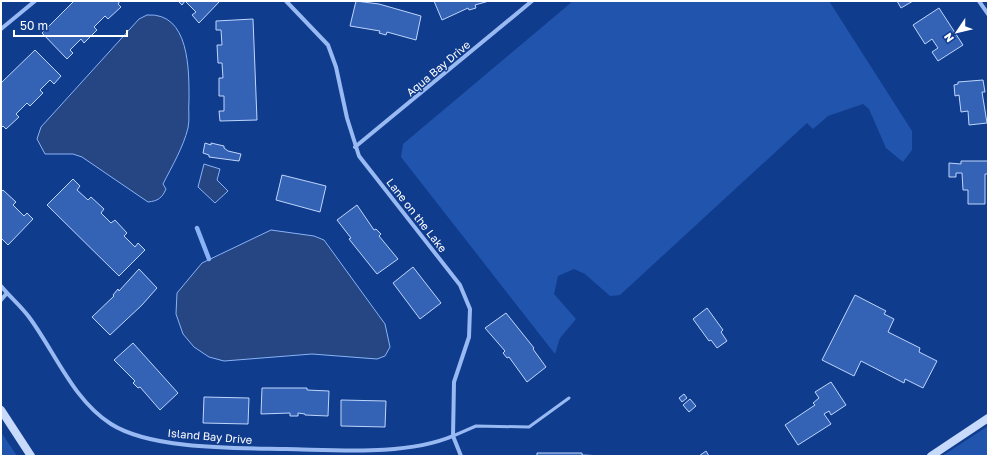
<svg xmlns="http://www.w3.org/2000/svg" width="989" height="457" font-family="'Golos Text',sans-serif">
	<rect width="100%" height="100%" fill="#103c8d"/>
	<path fill="#2154ad" d="M 573,1 L 829,1 L 912,131 L 912,150 L 903,162 L 886,148 L 869,109 L 863,104 L 828,116 L 813,129 L 807,123 L 620,295 L 610,296 L 585,274 L 574,269 L 558,276 L 554,294 L 576,319 L 560,338 L 555,354 L 401,157 L 403,144 Z
		M 988,426 L 988,456 L 942,456 Z
		M 1,432 L 17,456 L 1,456 Z"/>
	<path fill="#254683" stroke="#89b3f6" d="M 147,15 C 190,12 189,71 189,100 C 188,109 190,119 188,128 C 183,148 172,166 163,184 L 166,189 C 162,198 158,201 148,202 L 82,157 L 73,154 L 45,154 L 37,139 L 41,127 L 139,19 Z
		M 204,164 L 220,169 L 217,180 L 228,191 L 215,203 L 198,187 Z
		M 271,230 L 314,236 L 324,240 L 385,324 L 390,347 L 385,356 L 377,359 L 312,354 L 224,361 L 209,357 L 194,347 L 183,334 L 176,314 L 177,293 L 202,263 Z"/>
	<g fill="none" stroke-linecap="round" stroke-linejoin="round">
		<path stroke="#89b3f6" stroke-width="4.5" d="M 197,228 L 209,259"/>
	</g>
	<path fill="#3462b5" stroke="#bfd6fd" d="M 74,1 L 120,1 L 118,4 L 121,7 L 108,19 L 105,16 L 94,27 L 97,30 L 84,43 L 81,39 L 70,50 L 73,53 L 67,59 L 42,33 Z
		M 178,1 L 220,1 L 199,23 L 192,15 L 196,12 L 185,1 L 182,5 Z
		M 356,1 L 379,4 L 421,16 L 416,40 L 387,32 L 386,35 L 379,33 L 380,31 L 350,26 Z
		M 434,1 L 489,1 L 475,5 L 476,8 L 469,10 L 468,8 L 442,20 Z
		M 897,1 L 913,1 L 901,8 Z
		M 939,8 L 963,45 L 938,61 L 932,52 L 938,48 L 932,39 L 925,44 L 913,25 Z
		M 253,19 L 257,120 L 220,121 L 219,111 L 224,111 L 224,96 L 219,96 L 219,78 L 223,78 L 222,63 L 218,63 L 217,45 L 222,45 L 221,30 L 216,30 L 216,21 Z
		M 35,50 L 61,76 L 54,84 L 50,80 L 40,90 L 43,93 L 30,106 L 27,103 L 16,114 L 19,117 L 6,129 L 3,126 L 1,128 L 1,83 Z
		M 983,80 L 985,92 L 982,92 L 987,123 L 969,125 L 968,111 L 961,112 L 959,95 L 955,96 L 954,85 L 958,84 L 958,82 Z
		M 205,143 L 211,145 L 211,143 L 224,146 L 224,148 L 228,151 L 241,154 L 239,161 L 209,157 L 209,155 L 203,153 Z
		M 961,161 L 988,161 L 988,174 L 985,174 L 985,204 L 968,204 L 968,190 L 963,190 L 962,173 L 956,173 L 956,177 L 949,177 L 949,163 L 961,164 Z
		M 282,175 L 326,186 L 320,212 L 276,200 Z
		M 73,179 L 80,186 L 77,190 L 88,200 L 91,197 L 104,209 L 101,213 L 111,223 L 115,220 L 127,233 L 124,236 L 135,247 L 138,243 L 145,250 L 119,276 L 47,205 Z
		M 3,190 L 16,202 L 13,205 L 24,216 L 27,213 L 33,219 L 8,245 L 1,238 L 1,192 Z
		M 357,205 L 374,230 L 376,229 L 381,234 L 379,236 L 398,259 L 377,274 L 349,239 L 351,238 L 337,220 Z
		M 413,267 L 441,303 L 420,319 L 393,283 Z
		M 139,269 L 157,288 L 142,305 L 110,335 L 92,317 L 114,296 L 113,295 L 118,289 L 119,291 Z
		M 855,295 L 886,311 L 884,314 L 894,319 L 888,332 L 920,348 L 919,352 L 937,361 L 923,388 L 905,379 L 904,383 L 861,361 L 854,376 L 822,360 Z
		M 707,308 L 723,330 L 721,332 L 727,341 L 717,348 L 711,340 L 709,341 L 693,319 Z
		M 506,313 L 534,348 L 533,349 L 546,367 L 527,382 L 509,357 L 507,358 L 503,353 L 505,351 L 485,328 Z
		M 133,343 L 178,393 L 160,410 L 140,387 L 138,388 L 133,383 L 135,381 L 114,360 Z
		M 831,382 L 846,405 L 831,415 L 829,411 L 824,414 L 831,424 L 798,445 L 785,425 L 815,405 L 813,403 L 819,398 L 815,392 Z
		M 262,388 L 307,388 L 307,390 L 329,391 L 328,416 L 305,415 L 305,414 L 298,413 L 298,416 L 290,416 L 290,413 L 261,414 Z
		M 684,394 L 687,398 L 682,402 L 679,398 Z
		M 204,397 L 249,398 L 248,424 L 203,423 Z
		M 690,399 L 696,406 L 689,412 L 683,405 Z
		M 341,400 L 386,401 L 385,427 L 341,426 Z
		M 706,451 L 709,456 L 699,456 Z
		M 537,453 L 582,453 L 582,455 L 604,456 L 537,456 Z"/>
	<g fill="none" stroke-linecap="round" stroke-linejoin="round">
		<path stroke="#98b9f2" stroke-width="3" d="M 453,436 L 476,426 L 529,427 L 569,398"/>
		<path stroke="#98b9f2" stroke-width="4" d="M 286,1 L 328,45 L 336,67 L 347,118 L 359,156 L 460,285 L 470,309 L 469,337 L 454,382 L 453,436 L 461,456
			M 979,1 L 988,14
			M 1,29 L 35,1
			M 355,147 L 532,1
			M 1,286 C 10,297 21,306 29,317 C 55,352 73,400 111,424 C 152,450 238,448 286,449 C 338,450 405,456 453,436
			M 1,300 L 7,293"/>
		<path stroke="#c7dafc" stroke-width="8" d="M 1,410 L 31,456
			M 931,456 L 988,418"/>
	</g>
	<g text-anchor="middle" dominant-baseline="central" stroke-width="3" stroke-linejoin="round" paint-order="stroke">
		<g font-size="11" fill="#fff" stroke="#103c8d">
			<text transform="translate(438 68) rotate(-40)">Aqua Bay Drive</text>
			<text transform="translate(417 215) rotate(52)">Lane on the Lake</text>
			<text transform="translate(210 436) rotate(5)">Island Bay Drive</text>
		</g>
	</g>
	<rect width="989" height="457" fill="none" stroke="#ffffff" stroke-width="4"/>
	<g transform="translate(957 32) rotate(235)" stroke="#103c8d" stroke-width="3" paint-order="stroke">
	<path d="M0-3L7 15L0 10L-7 15Z" fill="#ffffff"/>
	<text y="-6" font-size="11" font-weight="bold" text-anchor="middle" fill="#ffffff">N</text>
	</g>
	<path d="M14 30v6h113v-6" fill="none" stroke="#ffffff" stroke-width="2"/>
	<text x="20" y="30" font-size="12" fill="#ffffff" stroke="#103c8d" stroke-width="3" paint-order="stroke">50 m</text>
</svg>
